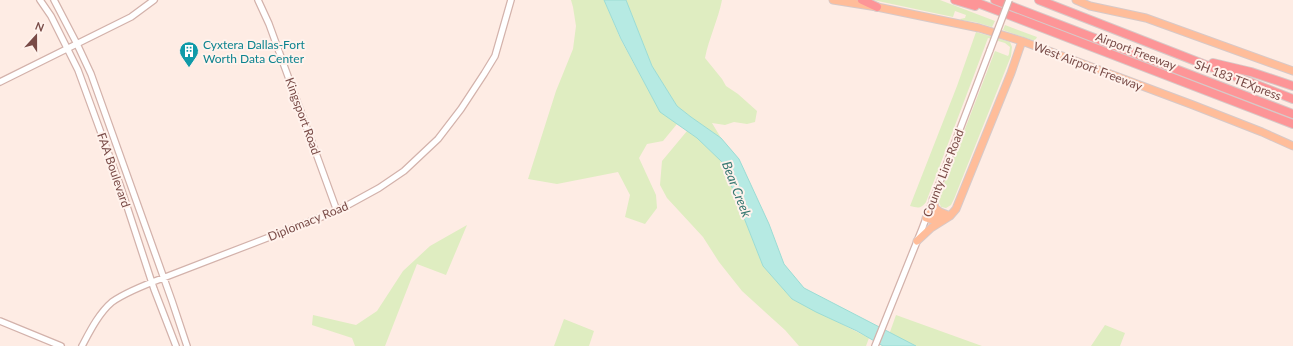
<svg xmlns="http://www.w3.org/2000/svg" width="1293" height="346" font-family="Lato,sans-serif">
	<rect width="100%" height="100%" fill="#feece4"/>
	<path fill="#dfedc1" d="M 571,0 L 604,0 L 621,40 L 659,110 L 677,124 L 663,141 L 647,144 L 639,158 L 656,195 L 657,208 L 645,224 L 625,217 L 630,195 L 618,172 L 557,184 L 528,179 L 556,91 L 573,49 L 576,26 L 573,7 Z
		M 626,0 L 722,0 C 718,20 709,38 705,58 L 722,79 L 726,86 L 738,94 L 757,111 L 755,122 L 747,124 L 734,122 L 725,125 L 712,123 L 721,138 L 691,117 L 677,106 L 652,66 Z
		M 873,0 L 940,0 L 995,21 L 992,27 L 975,22 L 961,20 L 960,19 L 965,18 L 966,15 L 955,11 L 953,17 Z
		M 1005,25 L 1037,37 L 1035,41 L 1003,30 Z
		M 976,32 L 1010,42 L 1012,47 L 1011,56 L 954,199 L 951,205 L 946,208 L 941,207 L 939,202 L 941,191 L 995,51 L 1008,56 L 1009,54 L 1010,47 L 1005,43 L 988,38 L 926,202 C 921,209 918,208 910,206 L 957,86 Z
		M 687,131 L 697,138 L 722,162 L 763,266 L 792,299 L 869,338 L 866,346 L 799,346 L 785,330 L 742,291 L 719,262 L 703,237 L 667,198 L 660,185 L 662,161 Z
		M 467,225 L 446,275 L 417,264 L 385,346 L 355,346 L 352,338 L 312,325 L 313,315 L 356,325 L 377,311 L 403,271 L 430,246 Z
		M 896,315 L 982,346 L 885,346 Z
		M 564,319 L 594,331 L 589,346 L 554,346 Z
		M 1105,325 L 1125,333 L 1120,346 L 1091,346 Z"/>
	<path fill="#b6eae3" stroke="#9bdcd4" d="M 604,0 L 626,0 L 652,66 L 677,106 L 691,117 L 721,138 L 739,159 L 769,224 L 784,264 L 804,288 L 916,346 L 883,346 L 857,331 L 816,312 L 792,299 L 763,266 L 722,162 L 697,138 L 660,112 L 621,39 Z"/>
	<g fill="none" stroke-linecap="round" stroke-linejoin="round">
		<defs>
			<path id="minor" d="M 40,0 L 51,16 L 78,70 L 120,185 L 154,289 L 176,346
				M 54,0 L 77,44 L 91,74 L 172,301 L 187,346
				M 258,0 L 269,24 L 337,211
				M 0,82 L 131,17 L 154,0
				M 0,321 L 61,346
				M 82,346 C 90,331 99,313 112,302 C 126,292 147,284 163,278 L 337,211 L 379,188 L 404,171 L 438,139 L 461,109 L 484,74 L 495,56 L 511,0
				M 875,346 L 922,229 L 990,50"/>
			<path id="major" d="M 833,0 L 877,7 L 979,28 L 1022,41 L 1193,105 L 1262,132 L 1293,146
				M 1076,0 L 1090,6 L 1146,18 L 1293,71
				M 933,199 L 935,208 L 940,212 L 950,216
				M 928,213 L 940,217 L 946,217
				M 926,218 L 939,222 L 943,220
				M 917,241 L 931,228 L 950,216 L 956,209 L 1011,73 L 1022,41"/>
			<path id="highway" d="M 862,0 L 877,7
				M 955,0 L 975,6
				M 970,0 L 1293,124
				M 995,0 L 1293,114
				M 1039,0 L 1293,99
				M 1213,63 L 1251,72 L 1293,86"/>
		</defs>
		<use href="#minor" stroke="#d3b2ab" stroke-width="8"/>
		<use href="#major" stroke="#d7c9c8" stroke-width="9"/>
		<use href="#highway" stroke="#d7c9c8" stroke-width="10"/>
		<use href="#minor" stroke="#fff" stroke-width="5.5"/>
		<use href="#major" stroke="#ffbd9a" stroke-width="7"/>
		<use href="#highway" stroke="#fd9597" stroke-width="8"/>
		<defs>
			<path id="minor-bridge" d="M 990,50 L 1009,0"/>
		</defs>
		<use href="#minor-bridge" stroke="#d3b2ab" stroke-width="8" stroke-linecap="butt"/>
		<use href="#minor-bridge" stroke="#fff" stroke-width="5.5"/>
	</g>
	<defs>
		<symbol id="building-pin" viewBox="-11 -11 22 30"><path d="M0 17L-7.5 6A9.5 9.5 0 1 1 7.5 6Z" fill="#0f9aa8" stroke="#fff2ec"/><path d="M-4-6H4V6H1V3H-1V6H-4ZM-2.5-4.3h1.7v1.8h-1.7ZM.8-4.3h1.7v1.8H.8ZM-2.5-1h1.7V.8h-1.7ZM.8-1h1.7V.8H.8Z" fill="#fff"/></symbol>
	</defs>
	<g fill-rule="evenodd">
		<use href="#building-pin" x="178" y="40" width="22" height="30"/>
	</g>
	<g text-anchor="middle" dominant-baseline="central" stroke-width="4" stroke-linejoin="round" paint-order="stroke">
		<g font-size="12" fill="#0d838f" stroke="#fff2ec" text-anchor="start">
			<text x="203" y="44">Cyxtera Dallas-Fort<tspan x="203" dy="14">Worth Data Center</tspan></text>
		</g>
		<g font-size="12" fill="#794b47" stroke="#fff2ec">
			<text transform="translate(1136 51) rotate(21)">Airport Freeway</text>
			<text transform="translate(1088 66) rotate(21)">West Airport Freeway</text>
			<text transform="translate(1238 80) rotate(21)">SH 183 TEXpress</text>
			<text transform="translate(303 116) rotate(70)">Kingsport Road</text>
			<text transform="translate(114 170) rotate(71)">FAA Boulevard</text>
			<text transform="translate(943 173) rotate(-69)">County Line Road</text>
			<text transform="translate(308 221) rotate(-22)">Diplomacy Road</text>
		</g>
		<g font-size="13" font-style="italic" fill="#367871" stroke="#fff2ec">
			<text transform="translate(737 189) rotate(69)">Bear Creek</text>
		</g>
	</g>
	<g transform="translate(36 36) rotate(21)" stroke="#fff2ec" stroke-width="3" paint-order="stroke">
	<path d="M0-3L7 15L0 10L-7 15Z" fill="#794b47"/>
	<text y="-6" font-size="11" font-weight="bold" text-anchor="middle" fill="#794b47">N</text>
	</g>
</svg>
